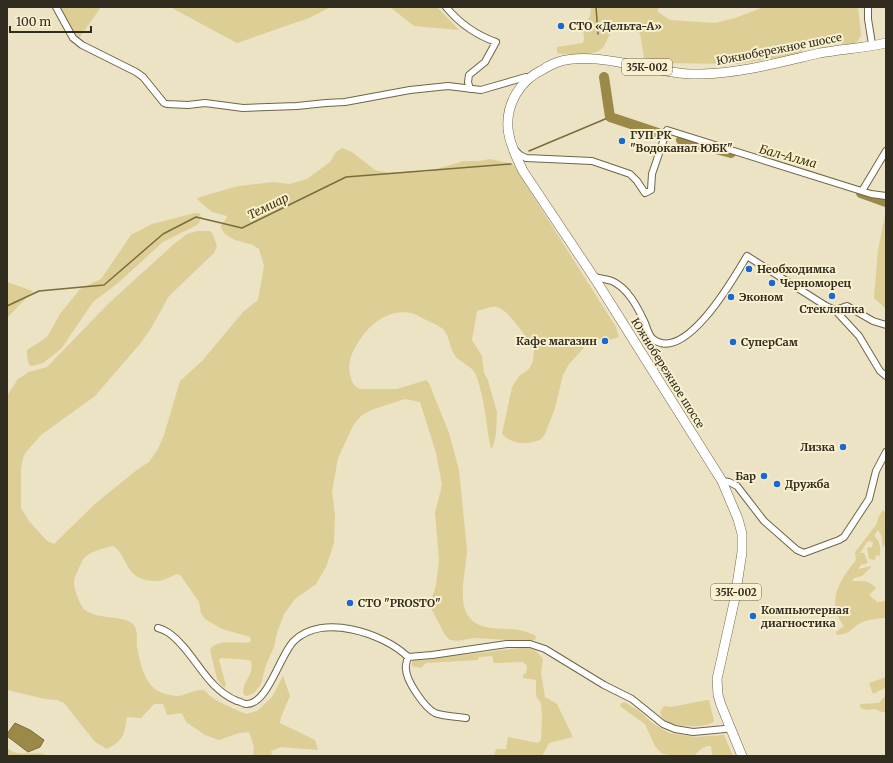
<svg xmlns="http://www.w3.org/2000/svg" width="893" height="763" font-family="Merriweather,serif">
	<rect width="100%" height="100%" fill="#ebe3c3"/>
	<path fill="#ddce96" d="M 58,7 L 101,7 L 78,40 Z
		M 166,7 L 331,7 L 309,18 L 237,43 L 172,8 Z
		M 390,7 L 437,7 L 459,30 L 414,26 Z
		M 591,7 L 661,7 L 658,9 L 658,12 L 670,20 L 715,23 L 735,18 L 764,7 L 858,7 L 861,34 C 860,39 856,43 851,45 C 838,43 822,39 810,46 C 804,49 801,53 794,55 L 736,64 L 658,63 L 644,58 L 640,33 C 626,27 615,22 607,40 C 605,43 604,48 600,50 C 589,57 573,54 561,54 L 557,53 L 557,47 L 583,43 L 584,39 L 583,29 L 590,16 Z
		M 342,148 L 352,152 L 375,170 L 390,173 L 414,171 L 426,172 L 464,161 L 479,161 L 490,159 L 513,164 L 616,327 L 619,337 L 607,341 L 593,338 L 569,364 L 563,375 L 555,408 L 545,434 L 540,440 C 526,445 513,445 502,434 L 512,387 L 519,376 L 529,369 L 533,361 L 534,350 C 528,340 508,308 496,307 C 491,306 483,310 477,311 L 472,340 L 482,356 L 484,373 L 488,380 L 497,412 L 496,434 L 493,446 L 491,449 C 486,425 485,399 476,375 C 474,368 462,363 456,357 C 450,350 450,338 444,330 C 440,326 433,323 428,321 C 423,319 417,314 411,313 C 390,309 372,322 361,338 C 352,351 346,363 351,378 C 352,383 355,387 360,389 L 397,389 L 423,381 L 426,380 L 429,383 L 449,433 L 459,470 L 467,550 C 466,578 449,622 491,628 C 510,630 518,627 536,636 L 535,640 L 528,641 L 473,638 L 458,641 L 450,640 L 445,635 L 432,610 L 430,604 L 436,585 L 439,560 L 435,513 L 442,485 L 436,453 L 420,402 L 405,399 L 371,410 L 361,416 L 354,424 L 338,458 L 332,492 L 335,515 L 334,543 L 326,567 L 316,584 L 295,599 L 284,614 L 277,633 L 274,647 L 266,665 L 261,684 L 254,693 L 247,696 L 244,695 C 240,682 255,677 251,661 C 247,659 228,659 221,658 L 219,660 L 226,685 L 224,688 L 217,679 L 210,650 C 215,639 237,643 248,643 L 251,641 L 250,637 L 222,629 L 205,619 L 201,613 L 199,602 L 181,576 L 178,574 C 173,575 169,578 163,580 C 147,583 133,579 126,563 C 122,556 120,550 113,546 C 104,548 92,551 85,557 C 82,560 74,578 74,582 C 74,589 80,606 85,610 C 98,620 124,615 133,624 C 139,631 136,640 137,647 C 140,662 143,679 155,689 C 160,693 171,696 177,696 C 185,696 192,690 201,690 C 206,690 207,693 210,696 C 219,703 235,709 246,714 L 257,711 L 272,697 L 283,676 L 290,696 L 281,717 L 280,723 L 315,740 L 318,750 L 281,747 L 271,751 L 272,756 L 253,756 L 254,747 L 249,732 L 239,733 L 219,740 L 205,735 L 186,722 L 182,713 L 167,715 L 163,704 L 154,704 L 141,718 L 127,717 C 124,735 124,740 107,749 L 95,742 L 64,703 L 57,700 L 45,699 L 7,690 L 7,396 L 18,379 L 29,372 L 47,367 L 109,303 L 174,244 L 187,234 L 198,231 L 210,231 L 212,233 L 217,246 L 214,253 L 169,296 L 150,330 L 139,345 L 95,396 L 41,435 L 26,452 L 23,458 L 21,469 L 21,508 L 29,521 L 47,541 L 54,544 L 96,503 L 138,469 L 149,462 L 158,449 L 164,435 L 180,381 L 202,361 L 243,312 L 258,300 L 264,266 L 259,249 L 253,245 L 235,240 L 225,234 L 221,228 L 221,225 L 226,219 L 227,216 L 212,212 L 197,199 L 200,197 L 238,186 L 274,182 L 289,184 L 307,179 L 330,162 L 336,152 Z
		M 195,213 L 199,213 L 201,216 L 199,223 L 197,225 L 163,242 L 118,283 L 93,302 L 61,349 L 43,363 L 32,366 L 29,365 L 27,357 L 27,350 L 47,337 L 60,314 L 80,289 L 101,279 L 131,235 L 152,224 Z
		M 885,215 L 886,215 L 886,309 L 874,298 L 878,250 Z
		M 7,282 L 33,291 L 7,318 Z
		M 883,510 L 886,513 C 882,526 890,535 883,548 L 881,535 L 878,530 L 874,536 C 880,540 881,549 880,556 L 876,555 L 875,560 L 869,559 L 867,548 L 872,547 L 873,542 L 868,541 L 860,553 L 864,553 L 868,563 L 861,565 L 858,569 L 872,566 L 862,576 L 854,578 L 852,581 C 863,582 867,579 876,588 L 869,595 L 877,602 L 886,601 L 886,618 C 876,618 865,620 857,625 C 849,631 849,634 837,635 L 836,632 L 844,626 C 825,602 840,580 856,560 L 855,552 L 876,525 L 879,516 Z
		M 527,647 L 536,651 L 543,659 L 541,673 L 545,697 L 557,704 L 573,737 L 549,743 L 542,756 L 494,756 L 496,749 L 506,749 L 508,737 L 538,743 L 541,740 L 542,717 L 541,703 L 536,696 L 536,680 L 523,678 L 523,675 L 526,673 L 527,666 L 523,662 L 494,663 L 492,656 L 479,657 L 478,660 L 426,663 L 421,668 L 412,666 L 412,661 L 414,659 C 426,661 433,658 444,657 C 472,654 499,651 527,647 Z
		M 886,677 L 886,712 L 882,712 L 875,709 C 869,710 864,711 860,707 L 860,704 L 879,703 L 885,696 L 885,688 L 873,694 L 869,683 Z
		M 707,700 L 709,700 L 714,721 C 708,729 673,727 665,720 C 662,718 661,715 660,712 L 664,706 L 671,707 Z
		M 624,702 L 639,711 L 652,723 L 669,733 L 696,737 L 724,735 L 733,756 L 712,756 L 711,746 C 703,745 699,751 694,756 L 673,756 L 661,753 L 655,746 L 645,724 L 621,707 L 620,704 Z
		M 7,747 C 17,760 36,748 48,756 L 7,756 Z"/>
	<path fill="#9a8947" stroke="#7a6d3b" d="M 15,723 L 30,730 L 44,740 L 40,747 L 28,752 L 7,736 L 7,734 Z"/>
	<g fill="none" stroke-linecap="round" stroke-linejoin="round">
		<path stroke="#7a6d3b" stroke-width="1.5" d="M 596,7 L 598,34
			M 529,151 L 610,117
			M 7,306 L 39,291 L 104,285 L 163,234 L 196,217 L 242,228 L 346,177 L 511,164"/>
		<path stroke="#9a8947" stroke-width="10" d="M 604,77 L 610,117 L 658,133
			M 681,140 L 731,153
			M 861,193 L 886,202"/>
		<defs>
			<path id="minor" d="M 56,7 L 73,38 L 82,45 L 136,72 L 143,77 L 164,103 L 167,104 L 188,105 L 205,103 L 243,108 L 297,106 L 326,103 L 345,102 L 410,90 L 448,86 L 481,90 L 526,77
				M 446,7 C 460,24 476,35 496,42 L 485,62 L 469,75 L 468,82 L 470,89
				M 868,7 L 868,19 L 872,44
				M 515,150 L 520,155 L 526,158 L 592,161 L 630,174 L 637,181 L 645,193 L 651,190 L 652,174 L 667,130 L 871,194 L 886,196
				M 862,191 L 886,151
				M 594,277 C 599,278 606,279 612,281 C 628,288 638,308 645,323 C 647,328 649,336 653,339 C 685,364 734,278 747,256 L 826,306 L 835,310 L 859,336 L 880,371 L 886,376
				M 835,310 L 847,306 L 873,321 L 886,325
				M 722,481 L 729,482 L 737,486 L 764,521 L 797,550 L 804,553 L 839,540 L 844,537 L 869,499 L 876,471 L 886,452
				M 158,628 C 162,629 166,631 169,633 C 195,652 205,688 237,701 C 240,701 243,704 246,704 C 268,705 280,654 294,641 C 322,613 383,633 408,657 L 432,655 L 507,644 L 530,644 L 545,649 L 604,685 L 632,699 L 663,724 L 675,729 L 693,732 L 725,729
				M 408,657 C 407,661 405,665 406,669 C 406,681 425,708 435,713 C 442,716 458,717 466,718"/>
			<path id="highway" d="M 742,756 L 721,705 L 718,695 L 717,679 L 735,598 L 742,552 L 742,534 L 738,519 L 722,481 L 597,282 L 523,171 C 510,145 500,122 516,94 C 523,82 531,75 544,69 C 548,66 553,64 558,62 C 598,49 658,76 701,74 C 742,73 781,62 820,53 C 842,49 865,48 886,43"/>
		</defs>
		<use href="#minor" stroke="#6e6649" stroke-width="8"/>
		<use href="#highway" stroke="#6e6649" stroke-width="10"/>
		<use href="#minor" stroke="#fff" stroke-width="6"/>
		<use href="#highway" stroke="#fff" stroke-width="9"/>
	</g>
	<g fill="#1a68d2" stroke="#f9f0d0" stroke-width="1.5">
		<circle cx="561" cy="26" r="4"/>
		<circle cx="622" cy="141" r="4"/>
		<circle cx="749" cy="269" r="4"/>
		<circle cx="772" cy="283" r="4"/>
		<circle cx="832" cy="296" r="4"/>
		<circle cx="731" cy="297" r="4"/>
		<circle cx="605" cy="341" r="4"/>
		<circle cx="733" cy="342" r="4"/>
		<circle cx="843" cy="447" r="4"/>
		<circle cx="764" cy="476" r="4"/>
		<circle cx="777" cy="484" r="4"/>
		<circle cx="350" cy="603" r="4"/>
		<circle cx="753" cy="616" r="4"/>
	</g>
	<g text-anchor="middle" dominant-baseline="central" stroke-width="4" stroke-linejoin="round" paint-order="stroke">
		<g fill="#f9f0d0" stroke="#6c6755" stroke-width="1">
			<rect x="622" y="59" width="50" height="16" rx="3"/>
			<rect x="711" y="584" width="50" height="16" rx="3"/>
		</g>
		<g font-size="10" font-weight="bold" fill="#302c20">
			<text x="647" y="67">35К-002</text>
			<text x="736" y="592">35К-002</text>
		</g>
		<g font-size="11" font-weight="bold" fill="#302c20" stroke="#f9f0d0" text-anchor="start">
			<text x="569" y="26">СТО «Дельта-А»</text>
			<text x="630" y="135">ГУП РК<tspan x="630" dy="13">"Водоканал ЮБК"</tspan></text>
			<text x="757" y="269">Необходимка</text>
			<text x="780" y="283">Черноморец</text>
			<text x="739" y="297">Эконом</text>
			<text x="832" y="309" text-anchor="middle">Стекляшка</text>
			<text x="597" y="341" text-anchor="end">Кафе магазин</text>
			<text x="741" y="342">СуперСам</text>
			<text x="835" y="447" text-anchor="end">Лизка</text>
			<text x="756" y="476" text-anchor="end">Бар</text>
			<text x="785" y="484">Дружба</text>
			<text x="358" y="603">СТО "PROSTO"</text>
			<text x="761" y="610">Компьютерная<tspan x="761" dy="13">диагностика</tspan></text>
		</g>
		<g font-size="11" fill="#302c20" stroke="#f9f0d0">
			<text transform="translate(779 49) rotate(-11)">Южнобережное шоссе</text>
			<text transform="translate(668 373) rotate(58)">Южнобережное шоссе</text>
		</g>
		<g font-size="12" font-style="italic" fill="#423600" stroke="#f9f0d0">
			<text transform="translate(788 156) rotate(15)">Бал-Алма</text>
			<text transform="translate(268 206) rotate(-26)">Темиар</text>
		</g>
	</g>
	<rect width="893" height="763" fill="none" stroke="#302c20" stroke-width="16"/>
	<path d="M10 26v6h81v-6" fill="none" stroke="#302c20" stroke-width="2"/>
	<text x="16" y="26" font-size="12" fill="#302c20" stroke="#f9f0d0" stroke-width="3" paint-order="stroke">100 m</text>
</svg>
